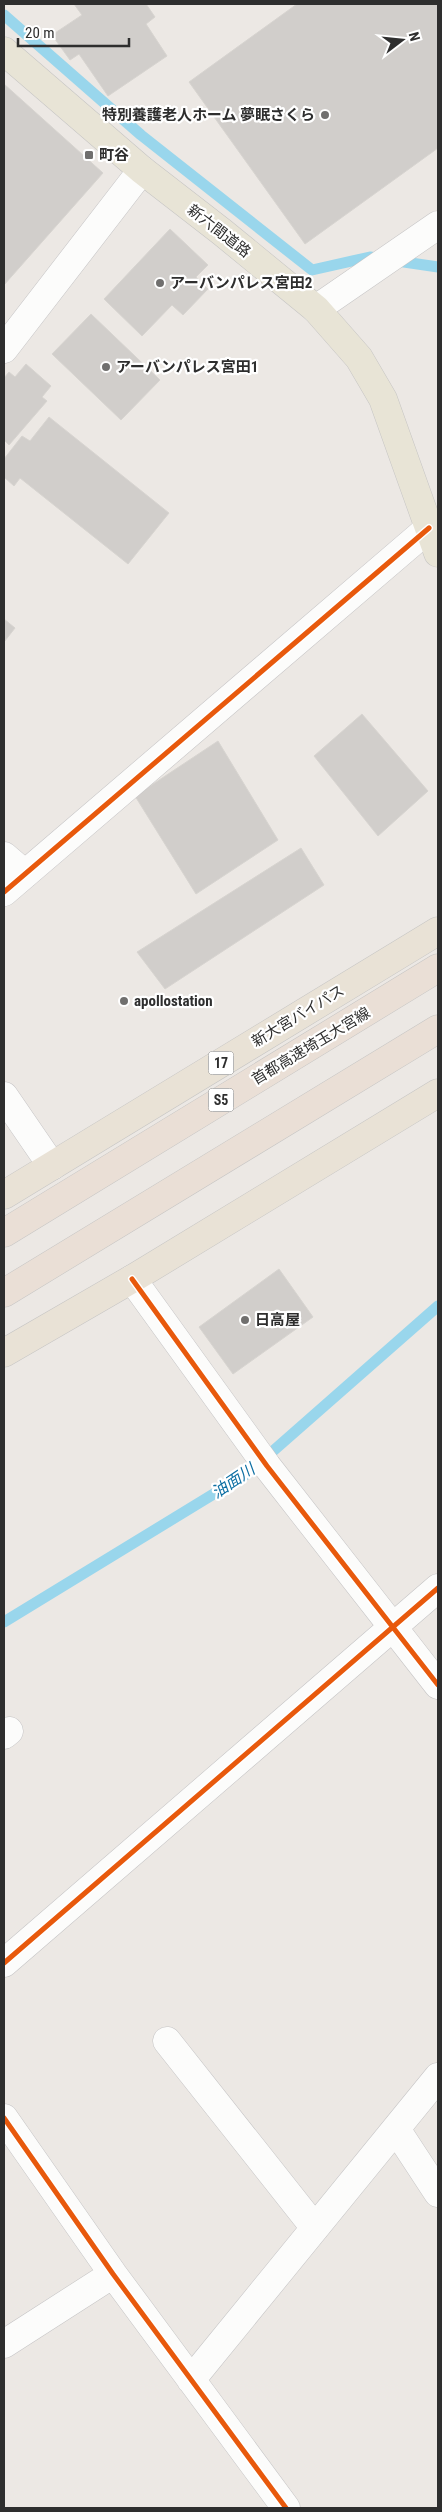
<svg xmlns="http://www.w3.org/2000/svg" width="442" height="2512" font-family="'Roboto Condensed','Noto Sans JP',sans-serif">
	<rect width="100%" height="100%" fill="#ece8e4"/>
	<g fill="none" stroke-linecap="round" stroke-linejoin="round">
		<path stroke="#99d6ec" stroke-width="11" d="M 4,15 L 141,135 L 312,270 L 370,257 L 438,267
			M 4,1622 L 248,1473 L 438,1306"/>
	</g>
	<path fill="#d1cecb" stroke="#d7d4d0" d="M 74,4 L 146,4 L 155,17 L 146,24 L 167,56 L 108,96 L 79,54 L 70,60 L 52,35 L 82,15 Z
		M 297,4 L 438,4 L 438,148 L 305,244 L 189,82 Z
		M 4,84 L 103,173 L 4,285 Z
		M 170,229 L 208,265 L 196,277 L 208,289 L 183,315 L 172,305 L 142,336 L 104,299 Z
		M 91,314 L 160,380 L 121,420 L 52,354 Z
		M 26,364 L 51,386 L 42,397 L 47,401 L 9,445 L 4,440 L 4,378 L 9,372 L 15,377 Z
		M 49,417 L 169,513 L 128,564 L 20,478 L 14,486 L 4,477 L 4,459 L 22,436 L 30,441 Z
		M 4,619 L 15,628 L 4,642 Z
		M 362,714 L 428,791 L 378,836 L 314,756 Z
		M 218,741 L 278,840 L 196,894 L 135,796 Z
		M 301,848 L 324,885 L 165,989 L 137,952 Z
		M 279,1269 L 313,1317 L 233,1374 L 199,1327 Z"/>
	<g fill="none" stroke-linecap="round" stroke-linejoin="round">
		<defs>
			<path id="minor" d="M 316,309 L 438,225
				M 4,349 L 142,170
				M 4,856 L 25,874
				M 4,892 L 429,528
				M 4,1096 L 52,1166
				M 132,1279 L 267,1466 L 438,1685
				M 4,1735 L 9,1731
				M 4,1963 L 438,1588
				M 167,2041 L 315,2228
				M 4,2118 L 113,2274 L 286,2508
				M 396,2129 L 438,2193
				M 4,2344 L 113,2274
				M 191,2380 L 438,2077"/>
			<path id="primary" d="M 4,51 L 142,170 L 222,232 L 316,309 L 359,358 L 383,399 L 438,553"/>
			<path id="trunk" d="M 4,1195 L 438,931
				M 4,1353 L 132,1279 L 438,1093"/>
			<path id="motorway" d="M 4,1233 L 438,968
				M 4,1293 L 438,1029"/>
		</defs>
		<use href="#minor" stroke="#c5c4c5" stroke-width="29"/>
		<use href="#primary" stroke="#c6c5c4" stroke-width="29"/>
		<use href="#trunk" stroke="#c6c5c4" stroke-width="29"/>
		<use href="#motorway" stroke="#c6c5c4" stroke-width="29"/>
		<use href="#minor" stroke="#fcfcfb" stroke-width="28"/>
		<use href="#primary" stroke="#e8e4d6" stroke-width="28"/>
		<use href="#trunk" stroke="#e9e2d6" stroke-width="28"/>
		<use href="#motorway" stroke="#eadfd6" stroke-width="28"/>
		<defs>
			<path id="cycleway" d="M 4,892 L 429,528
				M 132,1279 L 267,1466 L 438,1685
				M 4,1963 L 438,1588
				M 4,2118 L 113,2274 L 286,2508"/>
		</defs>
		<use href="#cycleway" stroke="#fff" stroke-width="8"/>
		<use href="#cycleway" stroke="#e8590c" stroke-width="5"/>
	</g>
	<g fill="#706f6e" stroke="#fff" stroke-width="2">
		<circle cx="325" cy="115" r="5"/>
		<rect x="84" y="150" width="10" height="10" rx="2.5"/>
		<circle cx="160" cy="283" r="5"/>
		<circle cx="106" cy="367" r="5"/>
		<circle cx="124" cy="1001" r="5"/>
		<circle cx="245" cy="1320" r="5"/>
	</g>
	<g text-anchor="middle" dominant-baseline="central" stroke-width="4.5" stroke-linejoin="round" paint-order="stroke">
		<g fill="#fff" stroke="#6d6d6d" stroke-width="1">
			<rect x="208.5" y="1051.5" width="25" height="23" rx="4"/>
			<rect x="208.5" y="1088.5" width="25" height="23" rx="4"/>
		</g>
		<g font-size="14" font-weight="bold" fill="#2e2e2e">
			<text x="221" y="1063">17</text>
			<text x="221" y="1100">S5</text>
		</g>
		<g font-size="15" font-weight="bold" fill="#2e2e2e" stroke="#fff" text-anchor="start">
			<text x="315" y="115" text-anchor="end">特別養護老人ホーム 夢眠さくら</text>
			<text x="99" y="155">町谷</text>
			<text x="170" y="283">アーバンパレス宮田2</text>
			<text x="116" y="367">アーバンパレス宮田1</text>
			<text x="134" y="1001">apollostation</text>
			<text x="255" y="1320">日高屋</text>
		</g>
		<g font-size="15" fill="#2e2e2e" stroke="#fff">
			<text transform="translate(219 231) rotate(38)">新六間道路</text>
			<text transform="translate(298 1016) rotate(-31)">新大宮バイパス</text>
			<text transform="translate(311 1046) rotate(-31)">首都高速埼玉大宮線</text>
		</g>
		<g font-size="16" font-style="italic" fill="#0d6fa3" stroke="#fff">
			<text transform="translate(233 1481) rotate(-34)">油面川</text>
		</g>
	</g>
	<rect width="442" height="2512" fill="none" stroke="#2e2e2e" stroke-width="10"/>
	<g transform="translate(402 40) rotate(74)" stroke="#ffffff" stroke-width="4" paint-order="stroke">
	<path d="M0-4L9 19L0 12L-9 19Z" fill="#2e2e2e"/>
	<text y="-8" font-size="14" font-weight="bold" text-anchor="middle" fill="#2e2e2e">N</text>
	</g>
	<path d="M18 38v8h111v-8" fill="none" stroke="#2e2e2e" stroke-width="2.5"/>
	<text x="25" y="38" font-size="15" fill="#2e2e2e" stroke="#ffffff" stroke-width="4" paint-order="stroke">20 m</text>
</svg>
